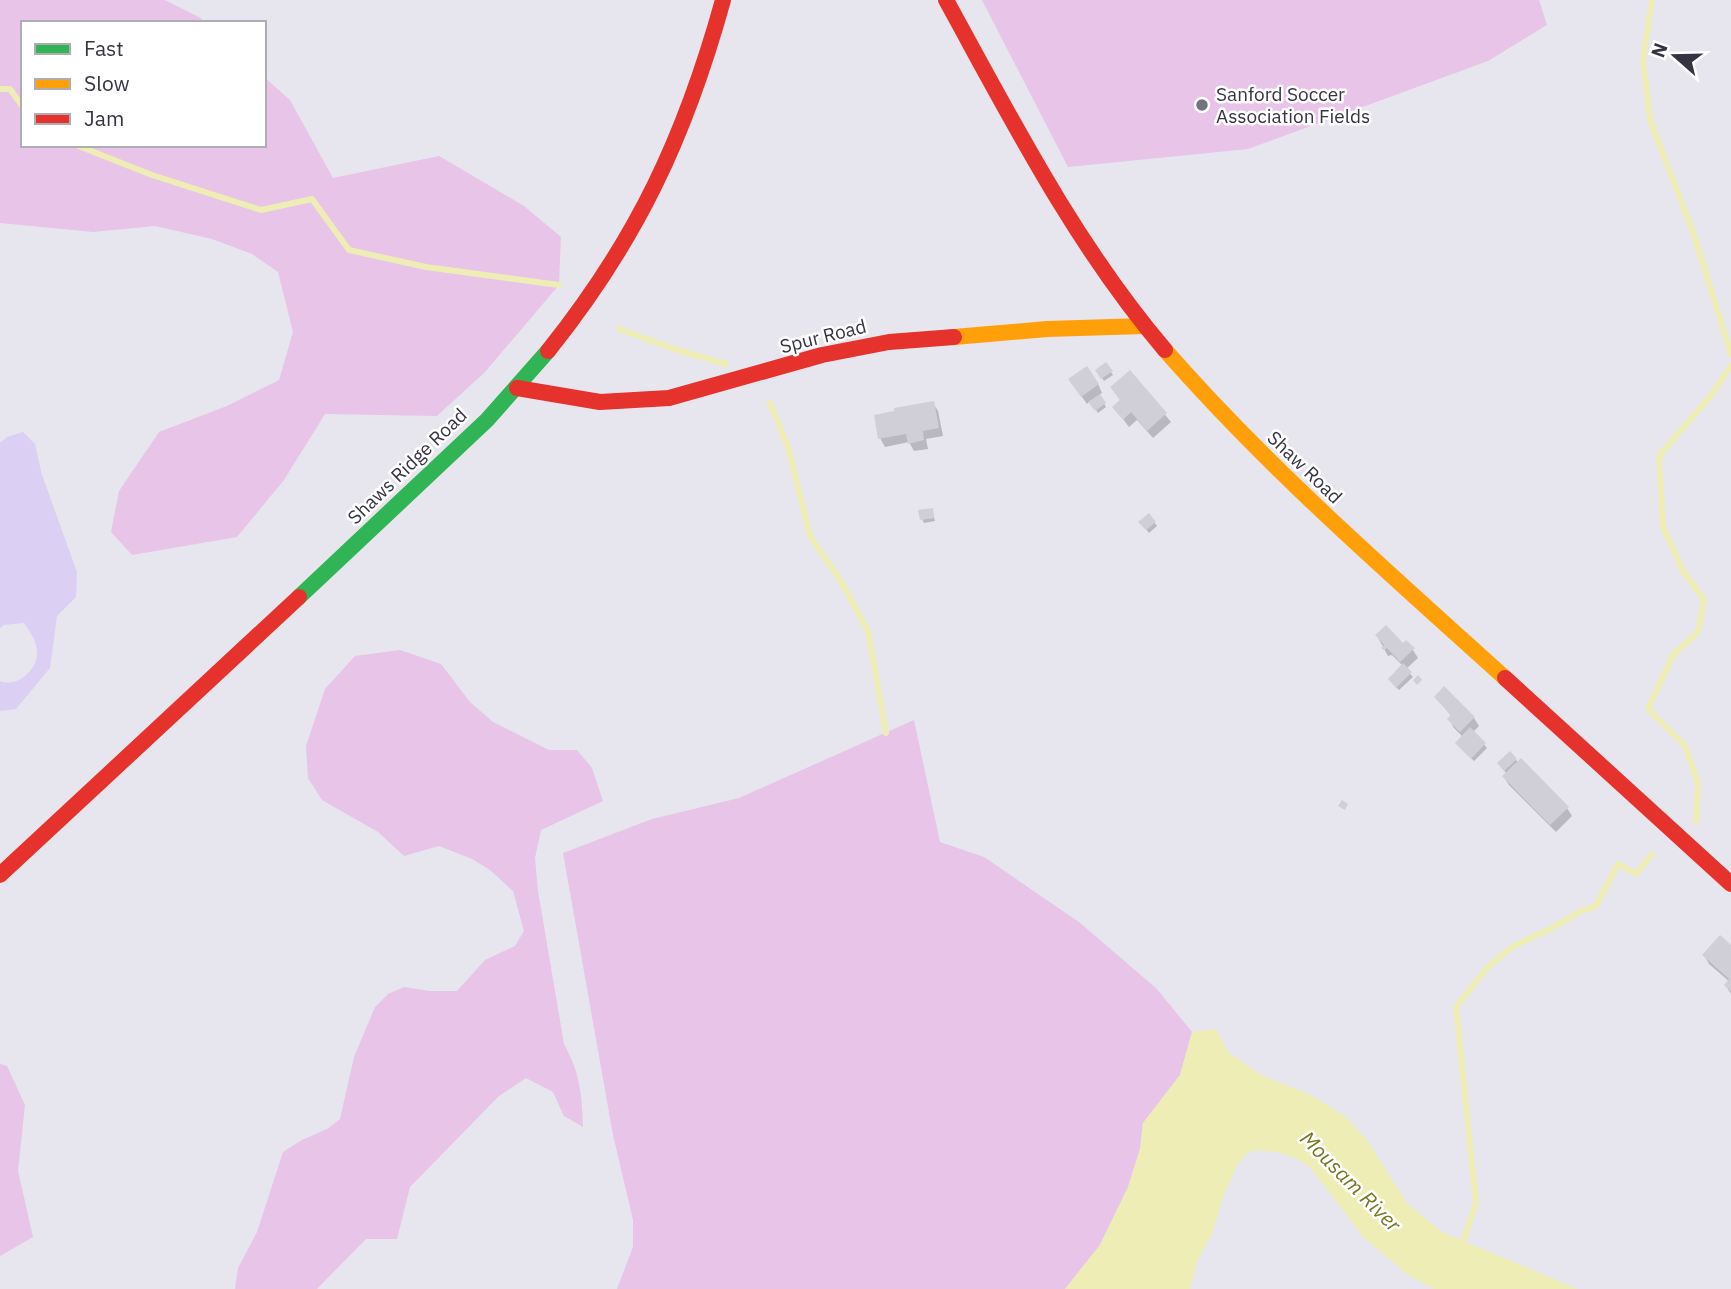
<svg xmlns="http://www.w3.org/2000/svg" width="1731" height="1289" font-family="'IBM Plex Sans',sans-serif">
	<rect width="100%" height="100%" fill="#e7e6ee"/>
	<path fill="#e7c4e8" d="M 0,0 L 165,0 L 199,17 L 206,23 L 23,23 L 23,145 L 264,145 L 264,77 L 290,100 L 333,178 L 439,156 L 524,206 L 561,237 L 559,285 L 485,372 L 437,416 L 325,414 L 284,480 L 237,537 L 132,555 L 111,532 L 119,491 L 159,432 L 227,406 L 279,380 L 293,332 L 278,272 L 252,254 L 212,239 L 155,226 L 93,232 L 0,223 Z
		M 982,0 L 1539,0 L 1547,25 L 1488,61 L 1248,149 L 1068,167 Z
		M 400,650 L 441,664 L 470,702 L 493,722 L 549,750 L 577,750 L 592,768 L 603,801 L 541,830 L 535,858 L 538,891 L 564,1044 C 580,1073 582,1094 583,1127 L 564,1116 L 553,1092 L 526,1078 L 499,1096 L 410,1187 L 397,1239 L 366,1239 L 317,1289 L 235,1289 L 238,1268 L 257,1232 L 283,1152 L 302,1140 L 327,1129 L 340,1119 L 354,1057 L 375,1007 L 388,994 L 404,987 L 430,991 L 457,991 L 485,960 L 515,946 L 524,931 L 513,891 L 490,870 L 472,859 L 439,846 L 404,856 L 378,832 L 322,800 L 308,778 L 306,746 L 325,689 L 355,656 Z
		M 914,720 L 940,842 L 984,857 L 1079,922 L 1157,989 L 1192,1032 L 1180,1075 L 1143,1123 L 1140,1149 L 1128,1187 L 1100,1245 L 1065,1289 L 617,1289 L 633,1247 L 633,1220 L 613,1135 L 563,853 L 652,819 L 739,798 Z
		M 0,1064 L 7,1066 L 25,1105 L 18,1171 L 33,1237 L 0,1256 Z"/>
	<path fill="#dccff4" d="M 23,432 L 35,444 L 42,475 L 77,572 L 76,597 L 57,616 L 50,668 L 16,709 L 0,711 L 0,681 C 16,688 36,671 37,655 C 38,643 31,633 24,623 L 4,625 L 0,628 L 0,443 L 7,437 Z"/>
	<path fill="#ededb5" d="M 1216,1029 L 1228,1052 L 1261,1075 L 1311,1095 L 1346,1117 L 1367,1140 L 1407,1203 L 1442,1232 L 1578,1289 L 1434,1289 L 1408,1275 L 1364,1238 L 1310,1167 L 1295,1158 L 1277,1152 L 1257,1150 L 1247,1153 L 1237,1165 L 1223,1197 L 1212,1234 L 1198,1259 L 1190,1289 L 1065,1289 L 1100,1245 L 1128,1187 L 1140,1149 L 1143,1123 L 1180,1075 L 1192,1032 Z"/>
	<path fill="#0003" d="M 1106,364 L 1113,375 L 1104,381 L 1097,370 Z
		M 1130,372 L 1171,422 L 1153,438 L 1137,420 L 1129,427 L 1114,407 L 1121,401 L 1112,388 Z
		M 1098,384 L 1102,393 L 1099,395 L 1106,407 L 1098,413 L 1090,401 L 1087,404 L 1075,387 Z
		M 933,403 L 938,411 L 943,436 L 926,439 L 928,449 L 914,451 L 909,442 L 885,447 L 880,438 Z
		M 932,509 L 935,521 L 924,523 L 922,519 Z
		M 1155,523 L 1157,526 L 1149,533 L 1143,525 Z
		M 1377,636 L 1413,650 L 1418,658 L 1406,669 L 1413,677 L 1399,690 L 1392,683 L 1403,666 L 1392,655 L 1388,656 Z
		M 1436,697 L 1474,718 L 1479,726 L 1473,732 L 1487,748 L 1474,761 L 1459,746 L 1463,737 L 1454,728 L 1449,719 L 1452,717 Z
		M 1516,760 L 1567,808 L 1572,816 L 1556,832 L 1509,785 L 1504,777 L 1507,774 L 1501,767 Z
		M 1731,947 L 1731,994 L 1726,986 L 1730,982 L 1709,964 L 1704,955 Z"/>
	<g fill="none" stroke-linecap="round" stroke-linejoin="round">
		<path stroke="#ededb5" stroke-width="6" d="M 1652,0 L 1643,59 L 1650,120 L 1693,232 L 1731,354
			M 0,89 L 10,89 L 23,107
			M 76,145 L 152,175 L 261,210 L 312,199 L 349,250 L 426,267 L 559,285
			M 619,329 L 674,349 L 726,364
			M 770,403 L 788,447 L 810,536 L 842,583 L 868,631 L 886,733
			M 1696,821 L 1698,783 L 1685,746 L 1648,709 L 1673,655 L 1698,632 L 1704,600 L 1683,571 L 1663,527 L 1659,456 L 1712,394 L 1731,366
			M 1461,1249 L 1476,1203 L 1456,1007 L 1486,969 L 1512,947 L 1552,928 L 1581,911 L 1596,906 L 1618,864 L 1636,874 L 1652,854"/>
	</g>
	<path fill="#d0ced7" d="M 1106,362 L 1113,371 L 1101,379 L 1095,370 Z
		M 1087,366 L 1099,384 L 1081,397 L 1068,379 Z
		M 1130,370 L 1167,413 L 1147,431 L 1131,412 L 1123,420 L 1112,407 L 1120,400 L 1110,387 Z
		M 1100,394 L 1106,403 L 1095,411 L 1088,402 Z
		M 934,401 L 939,428 L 923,431 L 924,440 L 908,444 L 906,434 L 878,439 L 874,415 L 894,411 L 894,408 Z
		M 933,508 L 934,518 L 920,520 L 918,510 Z
		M 1149,513 L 1156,522 L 1146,530 L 1138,522 Z
		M 1386,625 L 1403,643 L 1406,640 L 1415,648 L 1400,662 L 1387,648 L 1384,650 L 1381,648 L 1384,645 L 1375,635 Z
		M 1403,663 L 1412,672 L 1396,688 L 1388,679 Z
		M 1418,675 L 1422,680 L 1417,685 L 1413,680 Z
		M 1444,686 L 1475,717 L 1460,732 L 1447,719 L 1451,715 L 1434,697 Z
		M 1470,727 L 1486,743 L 1471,759 L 1455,743 Z
		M 1510,751 L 1517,759 L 1504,771 L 1497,763 Z
		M 1521,758 L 1569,807 L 1550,825 L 1502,776 Z
		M 1342,800 L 1348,804 L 1345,810 L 1338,806 Z
		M 1720,935 L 1731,945 L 1731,991 L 1724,985 L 1729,979 L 1702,955 Z"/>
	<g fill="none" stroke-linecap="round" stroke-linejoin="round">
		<path stroke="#30b455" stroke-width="16" d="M 299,597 L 487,420 L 548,351"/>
		<path stroke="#ff9f0a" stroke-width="16" d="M 954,337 L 1047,329 L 1144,326
			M 1165,350 C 1269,469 1388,572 1505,678"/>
		<path stroke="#e5322d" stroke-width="16" d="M 946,0 C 1013,122 1075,244 1165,350
			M 548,351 C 637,240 685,137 723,0
			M 517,388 L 600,402 L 669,398 L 822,355 L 889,342 L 954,337
			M 1505,678 L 1731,884
			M 0,875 L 299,597"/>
	</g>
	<circle fill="#74727f" stroke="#fff" stroke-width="2.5" cx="1202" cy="105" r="7"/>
	<g text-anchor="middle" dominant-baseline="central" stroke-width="5" stroke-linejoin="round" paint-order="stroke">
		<g font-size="19" fill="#363343" stroke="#fff" text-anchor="start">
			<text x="1216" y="94">Sanford Soccer<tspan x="1216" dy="22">Association Fields</tspan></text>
		</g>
		<g font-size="19" fill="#363343" stroke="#fff">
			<text transform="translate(823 336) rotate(-14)">Spur Road</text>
			<text transform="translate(407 466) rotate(-44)">Shaws Ridge Road</text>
			<text transform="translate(1305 467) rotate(44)">Shaw Road</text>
		</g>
		<g font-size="21" font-style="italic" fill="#767723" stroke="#fff">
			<text transform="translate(1351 1181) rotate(45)">Mousam River</text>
		</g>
	</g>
	<rect x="21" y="21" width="245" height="126" fill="#ffffff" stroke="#afadb4" stroke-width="2"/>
	<rect x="35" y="44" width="35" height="10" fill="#30b455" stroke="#afadb4" stroke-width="2"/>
	<text x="84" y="56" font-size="21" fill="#363343">Fast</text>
	<rect x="35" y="79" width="35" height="10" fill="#ff9f0a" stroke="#afadb4" stroke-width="2"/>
	<text x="84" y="91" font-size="21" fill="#363343">Slow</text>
	<rect x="35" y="114" width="35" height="10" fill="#e5322d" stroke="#afadb4" stroke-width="2"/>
	<text x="84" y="126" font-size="21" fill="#363343">Jam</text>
	<g transform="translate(1675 56) rotate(290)" stroke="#ffffff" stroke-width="5" paint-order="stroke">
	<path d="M0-5L12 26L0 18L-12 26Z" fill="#363343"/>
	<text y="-10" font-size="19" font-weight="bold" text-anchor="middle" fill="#363343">N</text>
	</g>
</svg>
